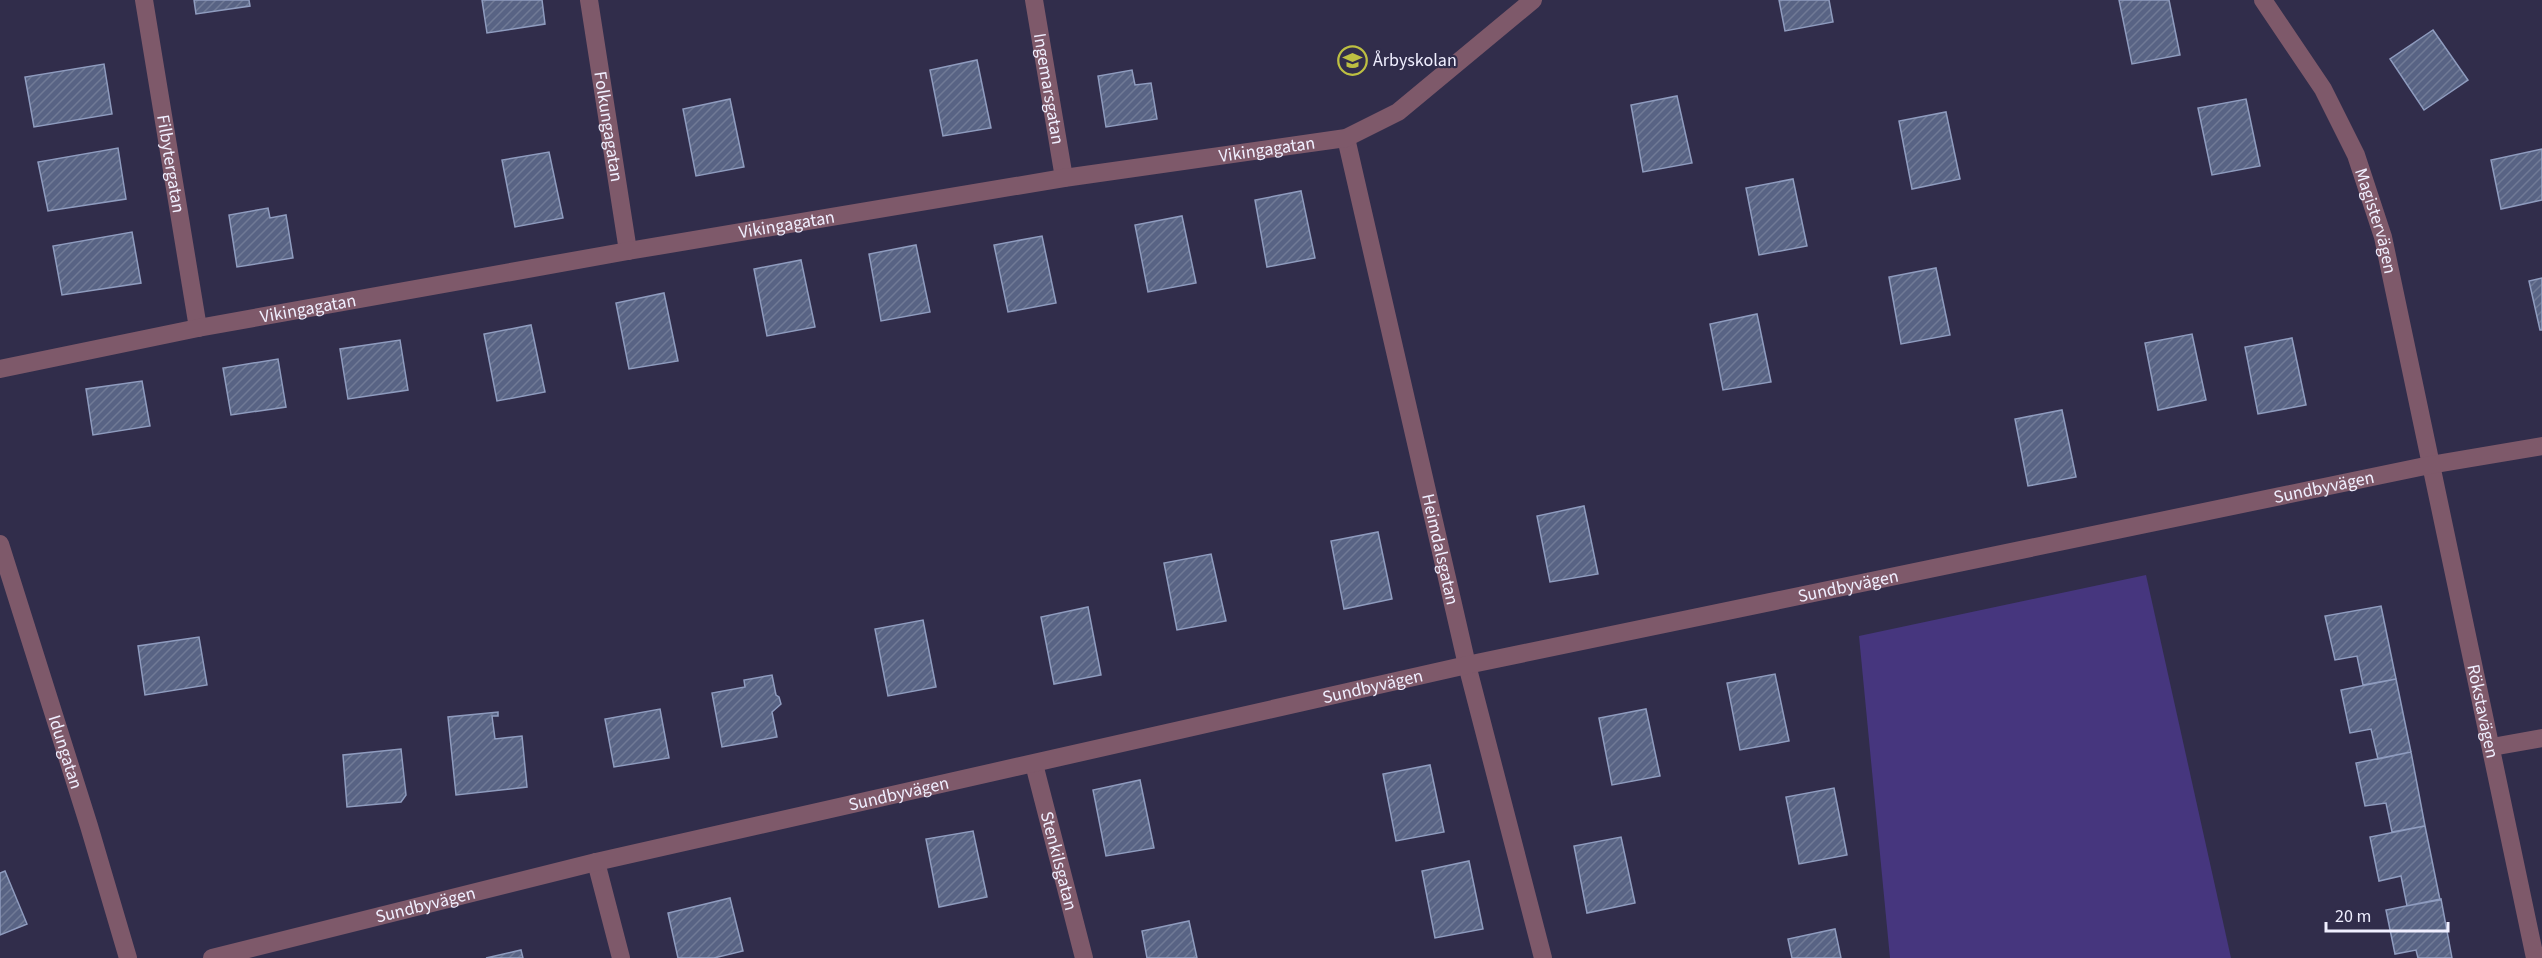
<svg xmlns="http://www.w3.org/2000/svg" width="2542" height="958" font-family="'Source Sans 3',sans-serif">
	<defs>
		<pattern id="building-hatch" width="6" height="6" patternUnits="userSpaceOnUse" patternTransform="scale(1.5)"><rect width="6" height="6" fill="#586384"/><path d="M-1 1l2-2M0 6l6-6M5 7l2-2" fill="none" stroke="#707a96"/></pattern>
	</defs>
	<rect width="100%" height="100%" fill="#312d4b"/>
	<path fill="#46367e" d="M 2146,575 L 2231,958 L 1890,958 L 1859,636 Z"/>
	<path fill="url(#building-hatch)" stroke="#8f9cbf" stroke-width="1.5" d="M 194,0 L 249,0 L 250,6 L 196,14 Z
		M 482,0 L 542,0 L 545,24 L 487,33 Z
		M 1779,0 L 1829,0 L 1833,22 L 1785,31 Z
		M 2119,0 L 2169,0 L 2180,55 L 2132,64 Z
		M 2433,30 L 2468,80 L 2424,110 L 2390,59 Z
		M 977,60 L 991,128 L 943,136 L 930,70 Z
		M 104,64 L 112,114 L 34,127 L 25,77 Z
		M 1132,70 L 1135,85 L 1151,83 L 1157,119 L 1106,127 L 1098,76 Z
		M 1677,96 L 1692,163 L 1643,172 L 1631,105 Z
		M 730,99 L 744,167 L 696,176 L 683,109 Z
		M 2246,99 L 2260,166 L 2212,175 L 2198,108 Z
		M 1946,112 L 1960,179 L 1912,189 L 1899,121 Z
		M 118,148 L 126,199 L 48,211 L 38,162 Z
		M 2542,149 L 2542,200 L 2501,209 L 2491,160 Z
		M 549,152 L 563,218 L 515,227 L 502,160 Z
		M 1793,179 L 1807,246 L 1759,255 L 1746,188 Z
		M 1301,191 L 1315,258 L 1267,267 L 1255,200 Z
		M 268,208 L 270,218 L 286,215 L 293,258 L 237,267 L 229,215 Z
		M 1182,216 L 1196,283 L 1148,292 L 1135,225 Z
		M 132,232 L 141,283 L 62,295 L 53,246 Z
		M 1042,236 L 1056,303 L 1008,312 L 994,245 Z
		M 916,245 L 930,312 L 881,321 L 869,254 Z
		M 801,260 L 815,327 L 767,336 L 754,269 Z
		M 1936,268 L 1950,335 L 1901,344 L 1889,277 Z
		M 2542,278 L 2542,330 L 2540,330 L 2529,281 Z
		M 664,293 L 678,361 L 629,369 L 616,303 Z
		M 1757,314 L 1771,382 L 1723,390 L 1710,324 Z
		M 531,325 L 545,392 L 497,401 L 484,334 Z
		M 2192,334 L 2206,400 L 2158,410 L 2145,343 Z
		M 2292,338 L 2306,405 L 2258,414 L 2245,347 Z
		M 400,340 L 408,390 L 348,399 L 340,349 Z
		M 278,359 L 286,407 L 231,415 L 223,368 Z
		M 142,381 L 150,426 L 93,435 L 86,389 Z
		M 2062,410 L 2076,477 L 2028,486 L 2015,419 Z
		M 1584,506 L 1598,574 L 1550,582 L 1537,516 Z
		M 1378,532 L 1392,599 L 1344,609 L 1331,541 Z
		M 1211,554 L 1226,621 L 1177,630 L 1164,563 Z
		M 2381,606 L 2396,679 L 2363,685 L 2357,656 L 2335,660 L 2325,616 Z
		M 1088,607 L 1101,675 L 1054,684 L 1041,617 Z
		M 923,620 L 936,687 L 888,696 L 875,629 Z
		M 199,637 L 207,685 L 145,695 L 138,646 Z
		M 1775,674 L 1789,741 L 1740,750 L 1727,683 Z
		M 772,675 L 776,695 L 779,697 L 781,704 L 772,712 L 777,737 L 722,747 L 712,693 L 745,687 L 744,680 Z
		M 2396,679 L 2411,752 L 2378,759 L 2371,729 L 2350,733 L 2341,690 Z
		M 660,709 L 669,758 L 614,767 L 605,719 Z
		M 1646,709 L 1660,776 L 1612,785 L 1599,718 Z
		M 498,712 L 498,716 L 492,716 L 495,739 L 522,736 L 527,787 L 456,795 L 448,717 Z
		M 401,749 L 406,795 L 401,802 L 347,807 L 343,755 Z
		M 2411,752 L 2425,826 L 2392,832 L 2386,803 L 2365,806 L 2356,763 Z
		M 1430,765 L 1444,832 L 1396,841 L 1383,774 Z
		M 1140,780 L 1154,848 L 1106,856 L 1093,790 Z
		M 1834,788 L 1847,855 L 1799,864 L 1786,797 Z
		M 2425,826 L 2440,900 L 2407,906 L 2401,876 L 2379,881 L 2370,837 Z
		M 973,831 L 987,897 L 939,907 L 926,839 Z
		M 1621,837 L 1635,903 L 1587,913 L 1574,846 Z
		M 1469,861 L 1483,929 L 1435,938 L 1422,871 Z
		M 5,871 L 27,924 L 0,935 L 0,873 Z
		M 730,898 L 743,951 L 714,958 L 678,958 L 668,913 Z
		M 2441,899 L 2452,958 L 2418,958 L 2416,950 L 2395,954 L 2386,910 Z
		M 1189,921 L 1197,958 L 1147,958 L 1142,931 Z
		M 1835,929 L 1841,958 L 1792,958 L 1788,939 Z
		M 521,950 L 523,958 L 486,958 Z"/>
	<g fill="none" stroke-linecap="round" stroke-linejoin="round">
		<g stroke="#7e596a" stroke-width="18">
			<path id="s1" d="M 144,0 L 198,328"/>
			<path id="s2" d="M 589,0 L 628,251"/>
			<path id="s3" d="M 1034,0 L 1064,178"/>
			<path id="s4" d="M 2263,0 L 2323,89 L 2356,155 L 2383,237 L 2535,958"/>
			<path id="s5" d="M 1346,138 L 1467,665 L 1543,958"/>
			<path id="s6" d="M 0,369 L 198,328 L 628,251 L 1064,178 L 1346,138 L 1398,112 L 1533,0"/>
			<path id="s7" d="M 0,544 L 89,826 L 128,958"/>
			<path d="M 2492,747 L 2542,738"/>
			<path id="s8" d="M 1034,764 L 1084,958"/>
			<path d="M 596,862 L 621,958"/>
			<path id="s9" d="M 212,958 L 596,862 L 1467,665 L 2430,465 L 2542,446"/>
		</g>
	</g>
	<defs>
		<symbol id="school-ring" viewBox="-11 -11 22 22"><circle r="9.5" fill="#312d4b" stroke="#bdbf42" stroke-width="1.5"/><path d="M0-5L7-2L0 1L-7-2ZM-4 1L0 2.5L4 1V4Q0 6-4 4Z" fill="#bdbf42"/></symbol>
	</defs>
	<g fill-rule="evenodd">
		<use href="#school-ring" x="1336" y="44" width="33" height="33"/>
	</g>
	<g text-anchor="middle" dominant-baseline="central" stroke-width="4.5" stroke-linejoin="round" paint-order="stroke">
		<g font-size="18" fill="#f0efff" stroke="#312d4b" text-anchor="start">
			<text x="1373" y="60">Årbyskolan</text>
		</g>
		<g font-size="18" fill="#f0efff" stroke="#312d4b">
			<text stroke="none"><textPath href="#s3" startOffset="90">Ingemarsgatan</textPath></text>
			<text stroke="none"><textPath href="#s2" startOffset="128">Folkungagatan</textPath></text>
			<text stroke="none"><textPath href="#s6" startOffset="1286">Vikingagatan</textPath></text>
			<text stroke="none"><textPath href="#s1" startOffset="166">Filbytergatan</textPath></text>
			<text stroke="none"><textPath href="#s4" startOffset="250">Magistervägen</textPath></text>
			<text stroke="none"><textPath href="#s6" startOffset="800">Vikingagatan</textPath></text>
			<text stroke="none"><textPath href="#s6" startOffset="314">Vikingagatan</textPath></text>
			<text stroke="none"><textPath href="#s9" startOffset="2164">Sundbyvägen</textPath></text>
			<text stroke="none"><textPath href="#s5" startOffset="422">Heimdalsgatan</textPath></text>
			<text stroke="none"><textPath href="#s9" startOffset="1678">Sundbyvägen</textPath></text>
			<text stroke="none"><textPath href="#s9" startOffset="1192">Sundbyvägen</textPath></text>
			<text stroke="none"><textPath href="#s4" startOffset="752">Rökstavägen</textPath></text>
			<text stroke="none"><textPath href="#s7" startOffset="218">Idungatan</textPath></text>
			<text stroke="none"><textPath href="#s9" startOffset="706">Sundbyvägen</textPath></text>
			<text stroke="none"><textPath href="#s8" startOffset="100">Stenkilsgatan</textPath></text>
			<text stroke="none"><textPath href="#s9" startOffset="220">Sundbyvägen</textPath></text>
		</g>
	</g>
	<path d="M2326 922v9h122v-9" fill="none" stroke="#f0efff" stroke-width="3"/>
	<text x="2335" y="922" font-size="18" fill="#f0efff" stroke="#312d4b" stroke-width="4.5" paint-order="stroke">20 m</text>
</svg>
